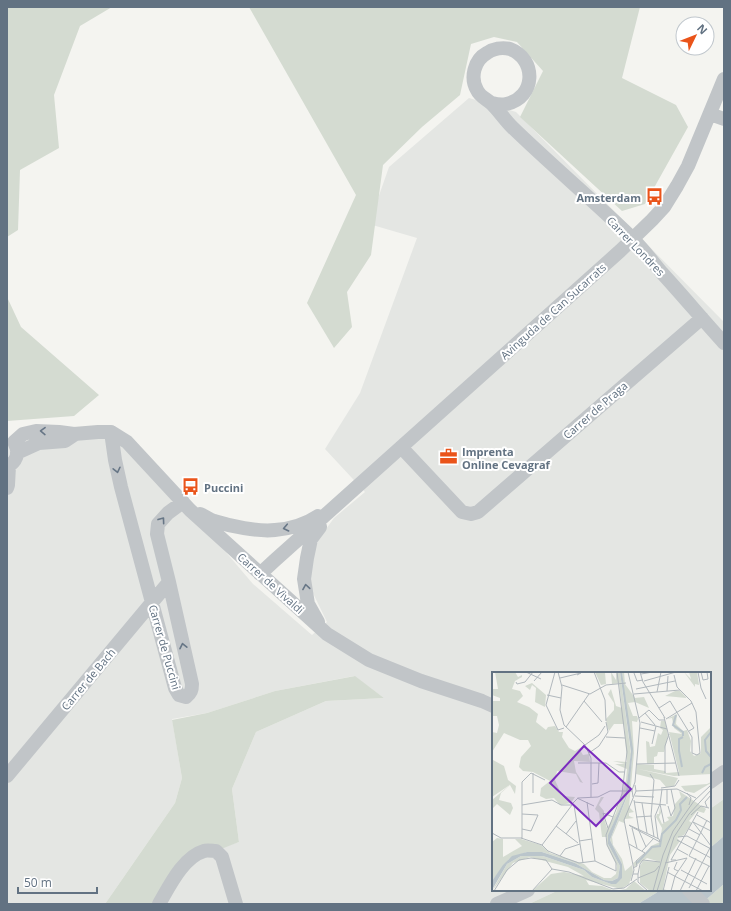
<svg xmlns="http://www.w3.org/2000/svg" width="731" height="911" font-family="'Open Sans',sans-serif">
	<rect width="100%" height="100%" fill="#f4f4f0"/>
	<path fill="#e4e6e3" d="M 469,98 L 516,112 L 724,322 L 724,799 L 710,809 L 710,673 L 493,673 L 493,890 L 559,890 L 529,904 L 159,904 L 193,857 L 239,842 L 232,789 L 256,732 L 326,701 L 384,698 L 354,676 L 275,691 L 207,713 L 172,719 L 182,778 L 175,803 L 105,904 L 7,904 L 7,442 L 98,432 L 111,432 L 190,510 L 253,584 L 312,635 L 327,622 L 311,589 L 311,560 L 316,543 L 334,518 L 365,492 L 325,449 L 360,393 L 417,238 L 369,224 L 389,167 Z"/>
	<path fill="#d4dbd1" d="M 7,7 L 112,7 L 80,26 L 54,95 L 59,148 L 20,170 L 18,230 L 7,237 Z
		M 249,7 L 640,7 L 622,78 L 676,105 L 688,127 L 645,204 L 622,211 L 520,117 L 543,71 L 517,42 L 494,37 L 471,44 L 460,95 L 422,127 L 383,165 L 371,255 L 347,292 L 352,327 L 334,348 L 307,303 L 356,195 Z
		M 7,297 L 21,327 L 99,395 L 74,416 L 7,421 Z
		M 355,676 L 384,698 L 326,701 L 256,732 L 232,789 L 239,842 L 216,851 L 204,851 L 159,904 L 105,904 L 175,803 L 182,778 L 172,720 L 207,713 L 275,691 Z
		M 724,799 L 724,836 L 710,848 L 710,809 Z
		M 724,884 L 724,904 L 701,904 Z
		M 559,890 L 659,890 L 656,893 L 638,904 L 529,904 Z"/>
	<path fill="#bac5cb" d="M 724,836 L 724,884 L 701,904 L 638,904 L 656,893 L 659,890 L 710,890 L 710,848 Z"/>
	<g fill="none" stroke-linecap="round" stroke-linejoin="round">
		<path stroke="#c1c5c8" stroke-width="14" d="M 492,103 C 496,104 501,105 506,104 C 536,98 537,59 510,49 C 502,47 493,49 487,53 C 474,60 470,78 477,90 C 480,97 487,99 492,104 C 499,111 505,120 512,127 C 551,165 593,200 632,238 C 643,249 652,261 662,273 C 683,296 703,320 724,343
			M 710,114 L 724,119
			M 111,432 L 115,460 L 121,487 L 175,688 L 179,695 L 186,697 C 191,693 192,690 192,684 L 169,582 L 157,534 L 158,524 L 168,513 L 183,502
			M 14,442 L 23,434 L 36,431 L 59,432 L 74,434 L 98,432 L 111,432 L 127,442 L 190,510 L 327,634 L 369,660 L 421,681 L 482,701 L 493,706
			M 401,447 L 462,512 L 471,514 L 478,512 L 702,318
			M 17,453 L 39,443 L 65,441 L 74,435
			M 7,467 C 16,462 20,453 15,444
			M 7,488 L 8,485 L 9,466
			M 200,514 C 205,516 209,519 214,521 C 230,526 258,532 275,530 C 289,529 306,524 318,516
			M 260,574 L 274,561 L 620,251 L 652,220 L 664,207 L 677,186 L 688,166 L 724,79
			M 318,622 L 308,604 L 304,579 L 307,558 L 311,539 L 320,527
			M 7,776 L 169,582
			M 710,782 L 724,772
			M 689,890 L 703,904
			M 159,904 C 169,887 183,857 204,851 C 207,850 213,851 216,851 L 222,857 L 236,904
			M 497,904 L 528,890"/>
	</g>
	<defs><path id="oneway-chevron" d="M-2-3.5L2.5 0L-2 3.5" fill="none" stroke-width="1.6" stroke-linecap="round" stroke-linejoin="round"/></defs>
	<g stroke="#677686">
		<use href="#oneway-chevron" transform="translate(43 431) rotate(-179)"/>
		<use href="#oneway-chevron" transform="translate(117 470) rotate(77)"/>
		<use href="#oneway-chevron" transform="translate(162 520) rotate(-54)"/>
		<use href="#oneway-chevron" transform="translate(286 528) rotate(168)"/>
		<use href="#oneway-chevron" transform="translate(306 587) rotate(-99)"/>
		<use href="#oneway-chevron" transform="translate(183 646) rotate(-102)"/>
	</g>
	<defs>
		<symbol id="bus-bare" viewBox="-9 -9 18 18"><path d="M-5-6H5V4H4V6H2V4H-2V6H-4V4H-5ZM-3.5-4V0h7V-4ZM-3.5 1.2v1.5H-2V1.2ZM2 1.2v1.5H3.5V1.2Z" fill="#ea541a" stroke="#fff" stroke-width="2.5" paint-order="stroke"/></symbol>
		<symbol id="office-bare" viewBox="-9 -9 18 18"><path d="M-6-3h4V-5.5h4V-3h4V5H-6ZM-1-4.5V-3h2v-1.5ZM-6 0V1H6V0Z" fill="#ea541a" stroke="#fff" stroke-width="2.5" paint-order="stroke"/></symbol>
	</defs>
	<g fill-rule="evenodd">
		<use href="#bus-bare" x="642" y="184" width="25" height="25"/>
		<use href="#office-bare" x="436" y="444" width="25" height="25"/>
		<use href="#bus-bare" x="178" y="474" width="25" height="25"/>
	</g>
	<g text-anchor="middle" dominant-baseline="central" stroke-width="4" stroke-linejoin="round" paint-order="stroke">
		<g font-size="11" font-weight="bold" fill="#627282" stroke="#fff" text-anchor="start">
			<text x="641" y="197" text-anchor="end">Amsterdam</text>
			<text x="462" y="451">Imprenta<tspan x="462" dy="13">Online Cevagraf</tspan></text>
			<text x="204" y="487">Puccini</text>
		</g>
		<g font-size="11" fill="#627282" stroke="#fff">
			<text transform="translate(636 246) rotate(46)">Carrer Londres</text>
			<text transform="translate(553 311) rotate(-42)">Avinguda de Can Sucarrats</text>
			<text transform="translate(595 410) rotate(-41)">Carrer de Praga</text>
			<text transform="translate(271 583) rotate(42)">Carrer de Vivaldi</text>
			<text transform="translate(165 647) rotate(74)">Carrer de Puccini</text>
			<text transform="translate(88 679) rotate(-50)">Carrer de Bach</text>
		</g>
	</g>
	<g transform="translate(492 672)">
		<rect width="219" height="219" fill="#f4f4f0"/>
		<path d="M 3,0 L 23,0 L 26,5 L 30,3 L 30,5 L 23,9 L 20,17 L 28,19 L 31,24 L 25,30 L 37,35 L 46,42 L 44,50 L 54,58 L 56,55 L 63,54 L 67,60 L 71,60 L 70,65 L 77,76 L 83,79 L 91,74 L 88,78 L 91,83 L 97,82 L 98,90 L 82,89 L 84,100 L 91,111 L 88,110 L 84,102 L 65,99 L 63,108 L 70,124 L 83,125 L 79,131 L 68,133 L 62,126 L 54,127 L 48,124 L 49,116 L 58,109 L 41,100 L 31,99 L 27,95 L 29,85 L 39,74 L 36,68 L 28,68 L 12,61 L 0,80 L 0,60 L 5,61 L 7,53 L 5,44 L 0,44 L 1,29 L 8,29 L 8,26 L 0,23 L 0,17 L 6,17 ZM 103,0 L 113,1 L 114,12 L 109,13 ZM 119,0 L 124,8 L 124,0 L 128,0 L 139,82 L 133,126 L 116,164 L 116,172 L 128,194 L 126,206 L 120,209 L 112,208 L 83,191 L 50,180 L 35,180 L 17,187 L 0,209 L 0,170 L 5,166 L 11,167 L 11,185 L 30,174 L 23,167 L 29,167 L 49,173 L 58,181 L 92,192 L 100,200 L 112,206 L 119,206 L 124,202 L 125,194 L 115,173 L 115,165 L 110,165 L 107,141 L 103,137 L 109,125 L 112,125 L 107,133 L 112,139 L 111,143 L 115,156 L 124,141 L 134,108 L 135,97 L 123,92 L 133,92 L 121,89 L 135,90 L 132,52 L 122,52 L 117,59 L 115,54 L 114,47 L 122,38 L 122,31 L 116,22 L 119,17 L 124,34 L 130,36 L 127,11 L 120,12 ZM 130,0 L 132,0 L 133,12 L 143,26 L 152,25 L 157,36 L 143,30 L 136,31 L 141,44 L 145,44 L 146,47 L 145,50 L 140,49 L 142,81 L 137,135 L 142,140 L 137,141 L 137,144 L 142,146 L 133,147 L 132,151 L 127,149 L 120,165 L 121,173 L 130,187 L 133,199 L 140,193 L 141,200 L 137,212 L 129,217 L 94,208 L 97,213 L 110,214 L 123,219 L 134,217 L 142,209 L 154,219 L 40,219 L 59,202 L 72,200 L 92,204 L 76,195 L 38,185 L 21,191 L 0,219 L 15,192 L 29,184 L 51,184 L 92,198 L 100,205 L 119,212 L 129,207 L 130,192 L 118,168 L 136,122 L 140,87 ZM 192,0 L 199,7 L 197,0 L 205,0 L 207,13 L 203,12 L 203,15 ZM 40,11 L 54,23 L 53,35 L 43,30 L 44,16 L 40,13 L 38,18 L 33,14 ZM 183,19 L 188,19 L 195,26 L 173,24 ZM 185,42 L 184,52 L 191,59 L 195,58 L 199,69 L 198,79 L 202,84 L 209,81 L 209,65 L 219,55 L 219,102 L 182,104 L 146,97 L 186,106 L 182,114 L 174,115 L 168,108 L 144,102 L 145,92 L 162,93 L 162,97 L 173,99 L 174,101 L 187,100 L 177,60 L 190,62 L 182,56 L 180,46 L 175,47 ZM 169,49 L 173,49 L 176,63 L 172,80 L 166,80 L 165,84 L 162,85 L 162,92 L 155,92 L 154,69 L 157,70 L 158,75 L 163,74 L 166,61 L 169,63 L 171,58 L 168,56 ZM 1,88 L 12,94 L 16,108 L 24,114 L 23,122 L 18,113 L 9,121 L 7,128 L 19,131 L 21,136 L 18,143 L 5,132 L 0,137 L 0,128 L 19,112 L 0,125 ZM 219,110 L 219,111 L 202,121 L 193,119 L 189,114 L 215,112 ZM 187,119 L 214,137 L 212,141 L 205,139 L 197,149 L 200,151 L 192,163 L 185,166 L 188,169 L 178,183 L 171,217 L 178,219 L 158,219 L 148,211 L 148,194 L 151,189 L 168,190 L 155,186 L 142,195 L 141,191 L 153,183 L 159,174 L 168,170 L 170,156 L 164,145 L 165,142 L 167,142 L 168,135 L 169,141 L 167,145 L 170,152 L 177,148 L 175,145 L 181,144 L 183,132 L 189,125 Z" fill="#d4dbd1"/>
		<path d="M 128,0 L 130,0 L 141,77 L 137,119 L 118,168 L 130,192 L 130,206 L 124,212 L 119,212 L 100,205 L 92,198 L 51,184 L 29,184 L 15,192 L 0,218 L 0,209 L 11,193 L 20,184 L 35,180 L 50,180 L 83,191 L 112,208 L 120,209 L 126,206 L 128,194 L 116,172 L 116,163 L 133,126 L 139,80 Z" fill="#bac5cb"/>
		<path fill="none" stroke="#bac5cb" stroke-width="2" d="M 184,43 L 181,53 L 191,60 L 191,64M 219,60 L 213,68 L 214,79 L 219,85M 190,95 L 187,79 L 187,67 L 191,65M 210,101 L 213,95 L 219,92M 145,191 L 160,175 L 168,174 L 170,162 L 184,148 L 189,138 L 188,132 L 195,125"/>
		<path fill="none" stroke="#b1b8bd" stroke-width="1" d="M 34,0 L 49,7M 63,0 L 54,33 L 66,58 L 72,56M 66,0 L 70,15 L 68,38 L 72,53 L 93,73 L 99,86 L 99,125M 102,0 L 113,28 L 114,49M 136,0 L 148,51 L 143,110 L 140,118 L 141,125M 148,0 L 151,10 L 173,46M 206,0 L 209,16 L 214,27M 209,0 L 211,8 L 216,7 L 215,0M 142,1 L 145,9 L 151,8M 149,2 L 161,0M 68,6 L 89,1 L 85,3M 42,9 L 50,0M 152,9 L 184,0M 24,10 L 25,12 L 33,10 L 41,0M 70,13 L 98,22 L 114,13 L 134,11M 144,17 L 183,9M 175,19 L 176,4M 165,20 L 169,0M 142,22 L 188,18M 55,23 L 69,26M 92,29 L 110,50M 167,36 L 178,29 L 200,65 L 200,81 L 205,83 L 208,81 L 204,40 L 199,29 L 185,15 L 182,3M 153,41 L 163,53M 172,45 L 187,104M 147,46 L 157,38 L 167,48 L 173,48M 174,47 L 200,31M 149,50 L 175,57M 74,55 L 97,22M 148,56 L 163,59M 197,59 L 202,56 L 198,50M 114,65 L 133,66M 160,72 L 164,54M 93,73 L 107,63 L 113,54M 97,81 L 107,74 L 116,60 L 114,50M 86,91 L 114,91 L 127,100 L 133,100M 144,92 L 184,91M 173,101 L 173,74 L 177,62M 158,102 L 162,108 L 159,144 L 162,165M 100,112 L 106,111 L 107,91M 169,116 L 183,114 L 187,108M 170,117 L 168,132 L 172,151M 175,117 L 175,132M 179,117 L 183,136M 144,119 L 185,117 L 204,126M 41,121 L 41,101M 195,121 L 199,126 L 197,133M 143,124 L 162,125M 85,126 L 102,134M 142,128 L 147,159 L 154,175M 95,130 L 103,189M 142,130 L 174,133M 81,131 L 86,126 L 106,125 L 118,119 L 140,119M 150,131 L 155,161M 30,133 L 60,128 L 69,133 L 80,133M 82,133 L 91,191M 176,134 L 179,144 L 183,136M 215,135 L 213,130 L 219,123M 30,142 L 46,143 L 39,159 L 30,157M 199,143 L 209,134 L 217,136M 205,143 L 219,151M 144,145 L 160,144M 201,150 L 219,174M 201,150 L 219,159M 137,153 L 167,167 L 168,170 L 138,154 ZM 64,154 L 86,171M 116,156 L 111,141 L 121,145M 140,156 L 145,176M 197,157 L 208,163M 0,161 L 9,166 L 30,166 L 30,110 L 39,101 L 53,108M 74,162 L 84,149M 186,165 L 195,164 L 219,177M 29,166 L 50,173M 166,167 L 163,144 L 168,132M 185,168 L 219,186M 87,169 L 100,167M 137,172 L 153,181 L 144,189 L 145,194 L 141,196M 50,173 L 56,179 L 73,186 L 87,191 L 103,189 L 124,199 L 124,191 L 115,173 L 114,163 L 130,122 L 135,80 L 125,0M 50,173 L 80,133M 185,177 L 196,183M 150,179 L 162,166M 68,184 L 73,177 L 88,172M 197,184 L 215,148M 197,184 L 219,195M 184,188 L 179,188 L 206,140M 185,190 L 182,197 L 186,199M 173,191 L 195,186M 189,198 L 215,212M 175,200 L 211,219M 141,202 L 146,202 L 146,210 L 156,219M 146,202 L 148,192 L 151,188 L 168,190M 146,206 L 163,199 L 167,194M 139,209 L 142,198 L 132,148 L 144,119 L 143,113M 197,216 L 219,174M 2,219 L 15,198 L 27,188 L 39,186 L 54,188 L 60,197M 40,219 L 60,197 L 77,200 L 121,217 L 132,216 L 145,207M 161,219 L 171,183 L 181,159 L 202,129 L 219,113M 165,219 L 182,165 L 197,142 L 219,118M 171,219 L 177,195M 179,219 L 183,204 L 195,186M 188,219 L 204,186M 204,219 L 217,194"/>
		<path fill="#7b2cbf" fill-opacity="0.15" stroke="#7b2cbf" stroke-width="2" d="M 92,74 L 139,117 L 104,154 L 58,111 Z"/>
		<rect width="219" height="219" fill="none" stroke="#627282" stroke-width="2"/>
	</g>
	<rect width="731" height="911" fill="none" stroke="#627282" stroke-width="16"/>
	<g transform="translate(695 36) rotate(47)"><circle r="19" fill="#ffffff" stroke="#c0c7cd"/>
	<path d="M0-3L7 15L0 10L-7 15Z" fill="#ea541a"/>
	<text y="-6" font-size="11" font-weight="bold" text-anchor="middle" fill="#627282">N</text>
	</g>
	<path d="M18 887v6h79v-6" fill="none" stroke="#627282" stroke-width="2"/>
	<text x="24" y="887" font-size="12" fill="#627282" stroke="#ffffff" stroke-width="3" paint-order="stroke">50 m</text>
</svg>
